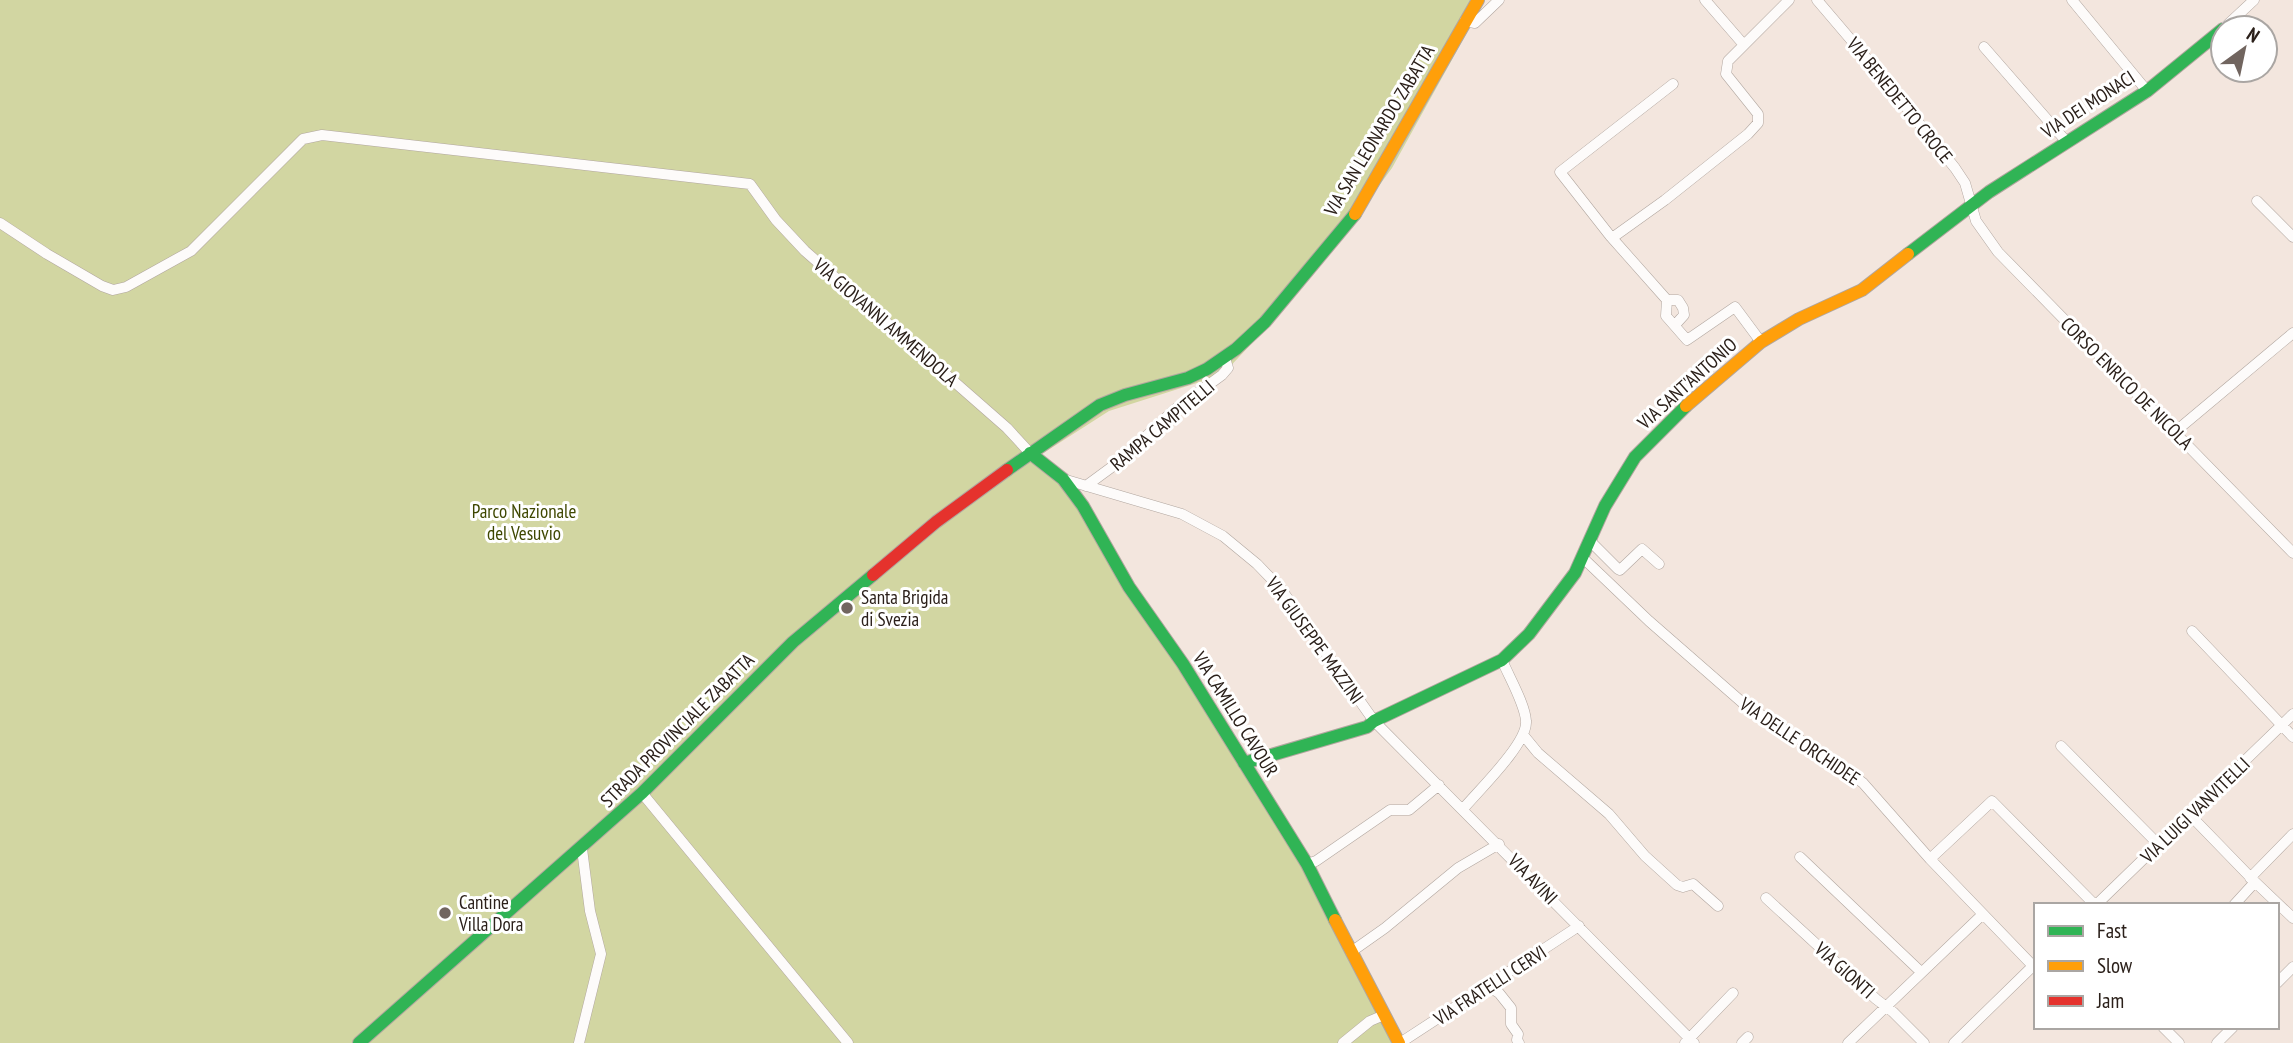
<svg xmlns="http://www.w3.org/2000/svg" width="2293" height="1043" font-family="'PT Sans Narrow',sans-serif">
	<rect width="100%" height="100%" fill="#f3e6de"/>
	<path fill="#d2d6a2" d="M 0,0 L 1485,0 L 1392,168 L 1332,250 L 1273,321 L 1222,375 L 1109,411 L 1042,454 L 1081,498 L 1366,970 L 1407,1043 L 0,1043 Z"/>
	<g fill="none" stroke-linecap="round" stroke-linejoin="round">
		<defs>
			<path id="street" d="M 1817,0 L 1869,61 L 1955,168 L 1965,183 L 1976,221 L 1998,252 L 2293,553
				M 2072,0 L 2147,91
				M 1465,21 L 1475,23 L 1499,0
				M 2224,28 L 2254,0
				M 1744,45 L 1789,0
				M 1984,47 L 2066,141
				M 2257,201 L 2293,237
				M 0,223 L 47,254 L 102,286 L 113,290 L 126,287 L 191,251 L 303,139 L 322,135 L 750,184 L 776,220 L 805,251 L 1007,428 L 1030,453
				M 1611,237 L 1560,172 L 1673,84
				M 1667,300 L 1666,316 L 1687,340 L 1735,307 L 1761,342
				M 1675,325 L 1684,315 L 1683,308 L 1678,300 L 1667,300 L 1612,238 L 1665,200 L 1748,134 L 1758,123 L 1758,114 L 1726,74 L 1728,61 L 1744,45 L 1705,0
				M 2176,431 L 2293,333
				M 1063,479 L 1182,514 L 1223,536 L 1257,564 L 1281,589 L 1374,721 L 1694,1043
				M 1086,486 L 1120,461 L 1174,410 L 1222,375 L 1228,368 L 1225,358
				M 1590,541 L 1618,569 L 1620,570 L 1642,549 L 1659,564
				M 1583,558 L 1649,621 L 1744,704 L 1835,762 L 1863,783 L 1930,859 L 2033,966
				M 2192,631 L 2293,737
				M 1524,736 L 1538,753 L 1609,814 L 1645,856 L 1677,885 L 1683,887 L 1693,884 L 1718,906
				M 2061,746 L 2159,845
				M 642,793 L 848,1043
				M 1463,809 C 1478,791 1528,743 1526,721 C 1525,704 1509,677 1502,660
				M 2190,815 L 2255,882 L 2293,918
				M 1800,857 L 1921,972
				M 1930,859 L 1992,801 L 2095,905
				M 1307,864 L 1316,861 L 1390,810 L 1409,810 L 1439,785
				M 2250,878 L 2293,834
				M 1766,898 L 1876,999 L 1893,1012 L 1924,1043
				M 2096,905 L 2293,714
				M 2234,905 L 2255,882
				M 1351,952 L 1385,928 L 1458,868 L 1499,844
				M 2277,983 L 2293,967
				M 1488,986 L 1499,993 L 1511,1008 L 1511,1024 L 1518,1034 L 1517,1040 L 1519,1043
				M 2163,1027 L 2179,1043
				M 579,1043 L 601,954 L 590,911 L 582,849
				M 1343,1043 L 1370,1021 L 1384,1015
				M 1400,1043 L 1579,926
				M 1685,1043 L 1733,993
				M 1742,1043 L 1748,1037
				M 1848,1043 L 1983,914
				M 1954,1043 L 2036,963
				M 2217,1043 L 2233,1027"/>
			<path id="fast" d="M 1908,254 L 1989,192 L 2147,91 L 2223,29
				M 1030,453 L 1063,479 L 1083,506 L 1129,587 L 1183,664 L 1307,864 L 1335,920
				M 1007,470 L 1100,405 L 1125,395 L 1188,378 L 1207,369 L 1236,349 L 1265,322 L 1355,214
				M 1244,763 L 1367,727 L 1374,721 L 1502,660 L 1529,634 L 1575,573 L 1605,506 L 1635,457 L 1686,406
				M 359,1043 L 642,793 L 793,642 L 873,575"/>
			<path id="slow" d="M 1355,214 L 1478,0
				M 1686,406 L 1761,342 L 1799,319 L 1862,290 L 1908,254
				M 1335,920 L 1399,1043"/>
			<path id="jam" d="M 873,575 L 936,522 L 1007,470"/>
		</defs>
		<use href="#street" stroke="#b1a69f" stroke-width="11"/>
		<use href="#fast" stroke="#b1a69f" stroke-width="14"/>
		<use href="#slow" stroke="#b1a69f" stroke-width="14"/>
		<use href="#jam" stroke="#b1a69f" stroke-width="14"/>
		<use href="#street" stroke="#fdfbfa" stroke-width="10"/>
		<use href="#fast" stroke="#30b455" stroke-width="12"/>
		<use href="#slow" stroke="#ff9f0a" stroke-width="12"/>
		<use href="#jam" stroke="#e5322d" stroke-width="12"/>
	</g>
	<g fill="#71655f" stroke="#fff" stroke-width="2.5">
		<circle cx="847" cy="608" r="7"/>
		<circle cx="445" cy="913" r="7"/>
	</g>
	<g text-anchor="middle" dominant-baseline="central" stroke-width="6" stroke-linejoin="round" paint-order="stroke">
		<g font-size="19" fill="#2b201a" stroke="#fff">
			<text transform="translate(1900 100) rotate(51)">VIA BENEDETTO CROCE</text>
			<text transform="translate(2088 104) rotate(-33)">VIA DEI MONACI</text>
			<text transform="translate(1379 130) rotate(-59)">VIA SAN LEONARDO ZABATTA</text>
			<text transform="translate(886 322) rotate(41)">VIA GIOVANNI AMMENDOLA</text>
			<text transform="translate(1687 383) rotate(-42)">VIA SANT'ANTONIO</text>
			<text transform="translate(2127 383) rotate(45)">CORSO ENRICO DE NICOLA</text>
			<text transform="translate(1162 425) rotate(-40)">RAMPA CAMPITELLI</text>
			<text transform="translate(1315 640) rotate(54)">VIA GIUSEPPE MAZZINI</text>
			<text transform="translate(1236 714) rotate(58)">VIA CAMILLO CAVOUR</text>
			<text transform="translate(677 730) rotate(-45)">STRADA PROVINCIALE ZABATTA</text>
			<text transform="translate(1800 741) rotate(34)">VIA DELLE ORCHIDEE</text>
			<text transform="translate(2195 810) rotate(-44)">VIA LUIGI VANVITELLI</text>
			<text transform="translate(1533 879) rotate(46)">VIA AVINI</text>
			<text transform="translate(1845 970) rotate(42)">VIA GIONTI</text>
			<text transform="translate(1490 985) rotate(-33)">VIA FRATELLI CERVI</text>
		</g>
		<g font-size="19" fill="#3e4700" stroke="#fff">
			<text x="524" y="511">Parco Nazionale<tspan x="524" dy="22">del Vesuvio</tspan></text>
		</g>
		<g font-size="19" fill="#2b201a" stroke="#fff" text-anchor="start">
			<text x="861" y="597">Santa Brigida<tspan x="861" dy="22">di Svezia</tspan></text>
			<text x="459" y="902">Cantine<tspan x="459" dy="22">Villa Dora</tspan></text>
		</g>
	</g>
	<rect x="2034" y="903" width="245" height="126" fill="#ffffff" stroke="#aaa6a3" stroke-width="2"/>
	<rect x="2048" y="926" width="35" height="10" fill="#30b455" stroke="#aaa6a3" stroke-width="2"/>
	<text x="2097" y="938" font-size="21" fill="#2b201a">Fast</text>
	<rect x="2048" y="961" width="35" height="10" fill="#ff9f0a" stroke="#aaa6a3" stroke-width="2"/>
	<text x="2097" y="973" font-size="21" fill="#2b201a">Slow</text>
	<rect x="2048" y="996" width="35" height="10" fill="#e5322d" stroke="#aaa6a3" stroke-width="2"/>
	<text x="2097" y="1008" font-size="21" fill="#2b201a">Jam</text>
	<g transform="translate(2244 49) rotate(33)"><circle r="33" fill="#ffffff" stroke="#aaa6a3" stroke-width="2"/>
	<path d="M0-5L12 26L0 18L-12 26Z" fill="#71655f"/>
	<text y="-10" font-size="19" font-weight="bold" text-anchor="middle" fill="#2b201a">N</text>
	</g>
</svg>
